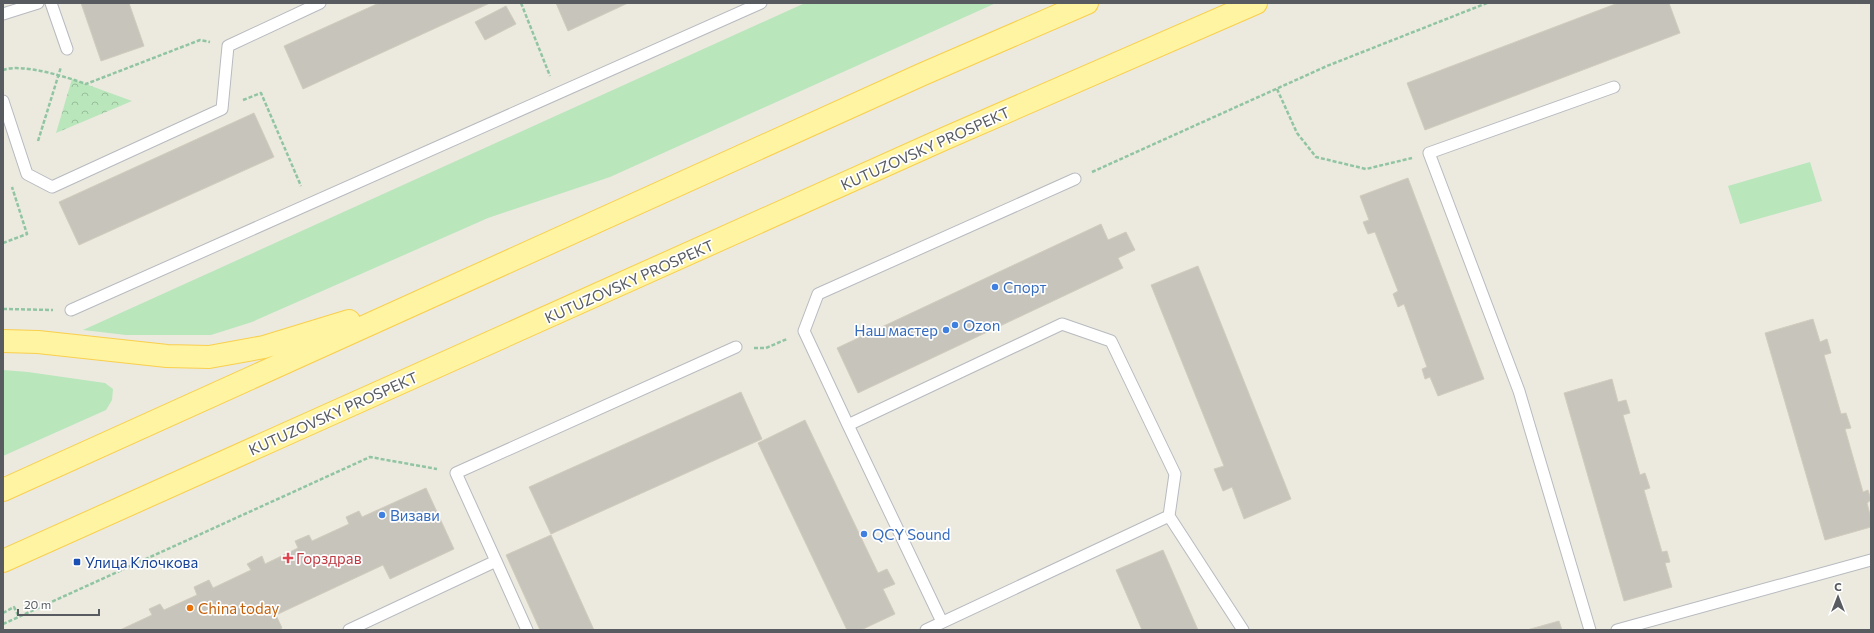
<svg xmlns="http://www.w3.org/2000/svg" width="1874" height="633" font-family="Commissioner,sans-serif">
	<defs>
		<pattern id="park-crowns" width="20" height="18" patternUnits="userSpaceOnUse"><rect width="20" height="18" fill="#b9e6bb"/><path d="M2 6a3 3 0 1 1 6 0M12 15a3 3 0 1 1 6 0" fill="none" stroke="#99be9b"/></pattern>
	</defs>
	<rect width="100%" height="100%" fill="#eceadf"/>
	<path fill="#b9e6bb" d="M 805,3 L 996,3 L 610,177 L 488,218 L 252,322 L 211,335 L 126,335 L 83,330 Z
		M 1810,162 L 1822,201 L 1740,224 L 1728,186 Z
		M 3,370 L 28,372 L 105,383 L 113,389 L 112,400 L 106,410 L 3,456 Z"/>
	<path fill="url(#park-crowns)" d="M 72,79 L 132,101 L 56,133 Z"/>
	<path fill="#c7c4bc" stroke="#d1ccbd" d="M 81,3 L 129,3 L 144,46 L 101,61 Z
		M 379,3 L 490,3 L 303,89 L 284,46 Z
		M 556,3 L 628,3 L 568,31 Z
		M 1618,3 L 1669,3 L 1680,33 L 1425,130 L 1407,83 Z
		M 506,6 L 516,24 L 485,40 L 475,22 Z
		M 254,113 L 274,157 L 79,245 L 59,202 Z
		M 1408,178 L 1484,379 L 1438,396 L 1430,377 L 1425,379 L 1422,369 L 1427,367 L 1404,304 L 1398,307 L 1393,294 L 1398,291 L 1375,232 L 1368,234 L 1363,222 L 1369,220 L 1360,196 Z
		M 1101,224 L 1108,240 L 1126,232 L 1135,250 L 1118,258 L 1123,268 L 858,393 L 837,348 Z
		M 1198,266 L 1291,499 L 1244,519 L 1232,487 L 1223,491 L 1214,469 L 1224,466 L 1151,285 Z
		M 1813,319 L 1820,342 L 1827,339 L 1831,353 L 1824,355 L 1841,414 L 1846,413 L 1851,428 L 1845,429 L 1863,492 L 1868,490 L 1871,500 L 1867,503 L 1871,518 L 1871,527 L 1825,540 L 1765,333 Z
		M 1612,379 L 1618,402 L 1626,400 L 1630,413 L 1623,415 L 1640,475 L 1645,473 L 1650,488 L 1644,490 L 1662,552 L 1667,551 L 1670,562 L 1665,563 L 1672,587 L 1624,601 L 1564,393 Z
		M 741,392 L 762,439 L 551,534 L 529,487 Z
		M 805,420 L 878,573 L 887,569 L 895,584 L 883,589 L 895,614 L 861,630 L 847,630 L 758,443 Z
		M 426,488 L 454,549 L 390,579 L 383,565 L 276,615 L 282,628 L 279,630 L 120,630 L 152,615 L 149,609 L 160,604 L 164,610 L 197,595 L 194,587 L 209,580 L 213,588 L 251,570 L 247,564 L 262,556 L 265,564 L 298,548 L 295,541 L 309,535 L 312,541 L 349,524 L 346,517 L 359,511 L 362,517 Z
		M 551,535 L 594,630 L 540,630 L 506,555 Z
		M 1163,550 L 1198,630 L 1142,630 L 1116,570 Z
		M 1559,621 L 1562,630 L 1527,630 Z"/>
	<g fill="none" stroke-linecap="round" stroke-linejoin="round">
		<defs>
			<path id="lane" d="M 51,3 L 67,49
				M 3,14 L 38,3
				M 3,101 L 27,174 L 52,187 L 222,109 L 228,46 L 320,3
				M 71,310 L 761,3
				M 848,425 L 804,331 L 818,294 L 1075,179
				M 496,561 L 456,473 L 736,347
				M 942,622 L 848,425 L 1062,324 L 1111,341 L 1175,474 L 1169,516 L 1243,630
				M 349,630 L 496,561 L 527,630
				M 926,630 L 1169,516
				M 1590,630 L 1519,391 L 1429,153 L 1614,87
				M 1617,630 L 1871,560"/>
			<path id="primary" d="M 3,341 L 38,342 L 167,356 L 209,357 L 264,347 L 349,321
				M 3,490 L 923,74 L 1087,3
				M 3,561 L 946,138 L 1256,3"/>
		</defs>
		<use href="#lane" stroke="#b7babf" stroke-width="13"/>
		<use href="#primary" stroke="#f9cf4c" stroke-width="24"/>
		<path stroke="#91c5a2" stroke-width="2.5" stroke-dasharray="4 2" stroke-linecap="butt" d="M 521,3 L 550,76
			M 3,70 C 22,63 67,77 86,84 L 200,40 L 210,42
			M 1277,89 L 1297,133 L 1316,157 L 1366,169 L 1412,158
			M 243,100 L 261,93 L 301,186
			M 38,141 L 61,67
			M 1092,172 L 1327,66 L 1487,3
			M 3,243 L 27,234 L 12,187
			M 3,309 L 53,310
			M 754,348 L 766,348 L 787,339
			M 3,613 L 14,607 L 19,617
			M 3,624 L 370,457 L 437,469"/>
		<use href="#lane" stroke="#fff" stroke-width="11"/>
		<use href="#primary" stroke="#fff4a1" stroke-width="22"/>
	</g>
	<g fill="#3f7fe0" stroke="#fff" stroke-width="1.5">
		<circle cx="995" cy="287" r="4"/>
		<circle cx="955" cy="325" r="4"/>
		<circle cx="946" cy="330" r="4"/>
		<circle cx="382" cy="515" r="4"/>
		<circle cx="864" cy="534" r="4"/>
	</g>
	<path fill="#e0444e" stroke="#fff" stroke-width="1.5" d="M286 552h4v4h4v4h-4v4h-4v-4h-4v-4h4z"/>
	<rect fill="#1a4fb4" stroke="#fff" stroke-width="1.5" x="73" y="558" width="8" height="8" rx="2"/>
	<circle fill="#e8710a" stroke="#fff" stroke-width="1.5" cx="190" cy="608" r="4"/>
	<g text-anchor="middle" dominant-baseline="central" stroke-width="3.5" stroke-linejoin="round" paint-order="stroke">
		<g font-size="15" fill="#585c61" stroke="#fff">
			<text transform="translate(925 148) rotate(-24)">KUTUZOVSKY PROSPEKT</text>
			<text transform="translate(629 281) rotate(-24)">KUTUZOVSKY PROSPEKT</text>
			<text transform="translate(333 413) rotate(-24)">KUTUZOVSKY PROSPEKT</text>
		</g>
		<g font-size="15" fill="#366cbe" stroke="#fff" text-anchor="start">
			<text x="1003" y="287">Спорт</text>
			<text x="963" y="325">Ozon</text>
			<text x="938" y="330" text-anchor="end">Наш мастер</text>
			<text x="390" y="515">Визави</text>
			<text x="872" y="534">QCY Sound</text>
		</g>
		<g font-size="15" fill="#be3a42" stroke="#fff" text-anchor="start">
			<text x="296" y="558">Горздрав</text>
		</g>
		<g font-size="15" fill="#164399" stroke="#fff" text-anchor="start">
			<text x="85" y="562">Улица Клочкова</text>
		</g>
		<g font-size="15" fill="#c56008" stroke="#fff" text-anchor="start">
			<text x="198" y="608">China today</text>
		</g>
	</g>
	<rect width="1874" height="633" fill="none" stroke="#585c61" stroke-width="8"/>
	<g transform="translate(1838 597)" stroke="#ffffff" stroke-width="3" paint-order="stroke">
	<path d="M0-3L7 15L0 10L-7 15Z" fill="#585c61"/>
	<text y="-6" font-size="11" font-weight="bold" text-anchor="middle" fill="#585c61">С</text>
	</g>
	<path d="M18 609v6h81v-6" fill="none" stroke="#585c61" stroke-width="2"/>
	<text x="24" y="609" font-size="12" fill="#585c61" stroke="#ffffff" stroke-width="3" paint-order="stroke">20 m</text>
</svg>
